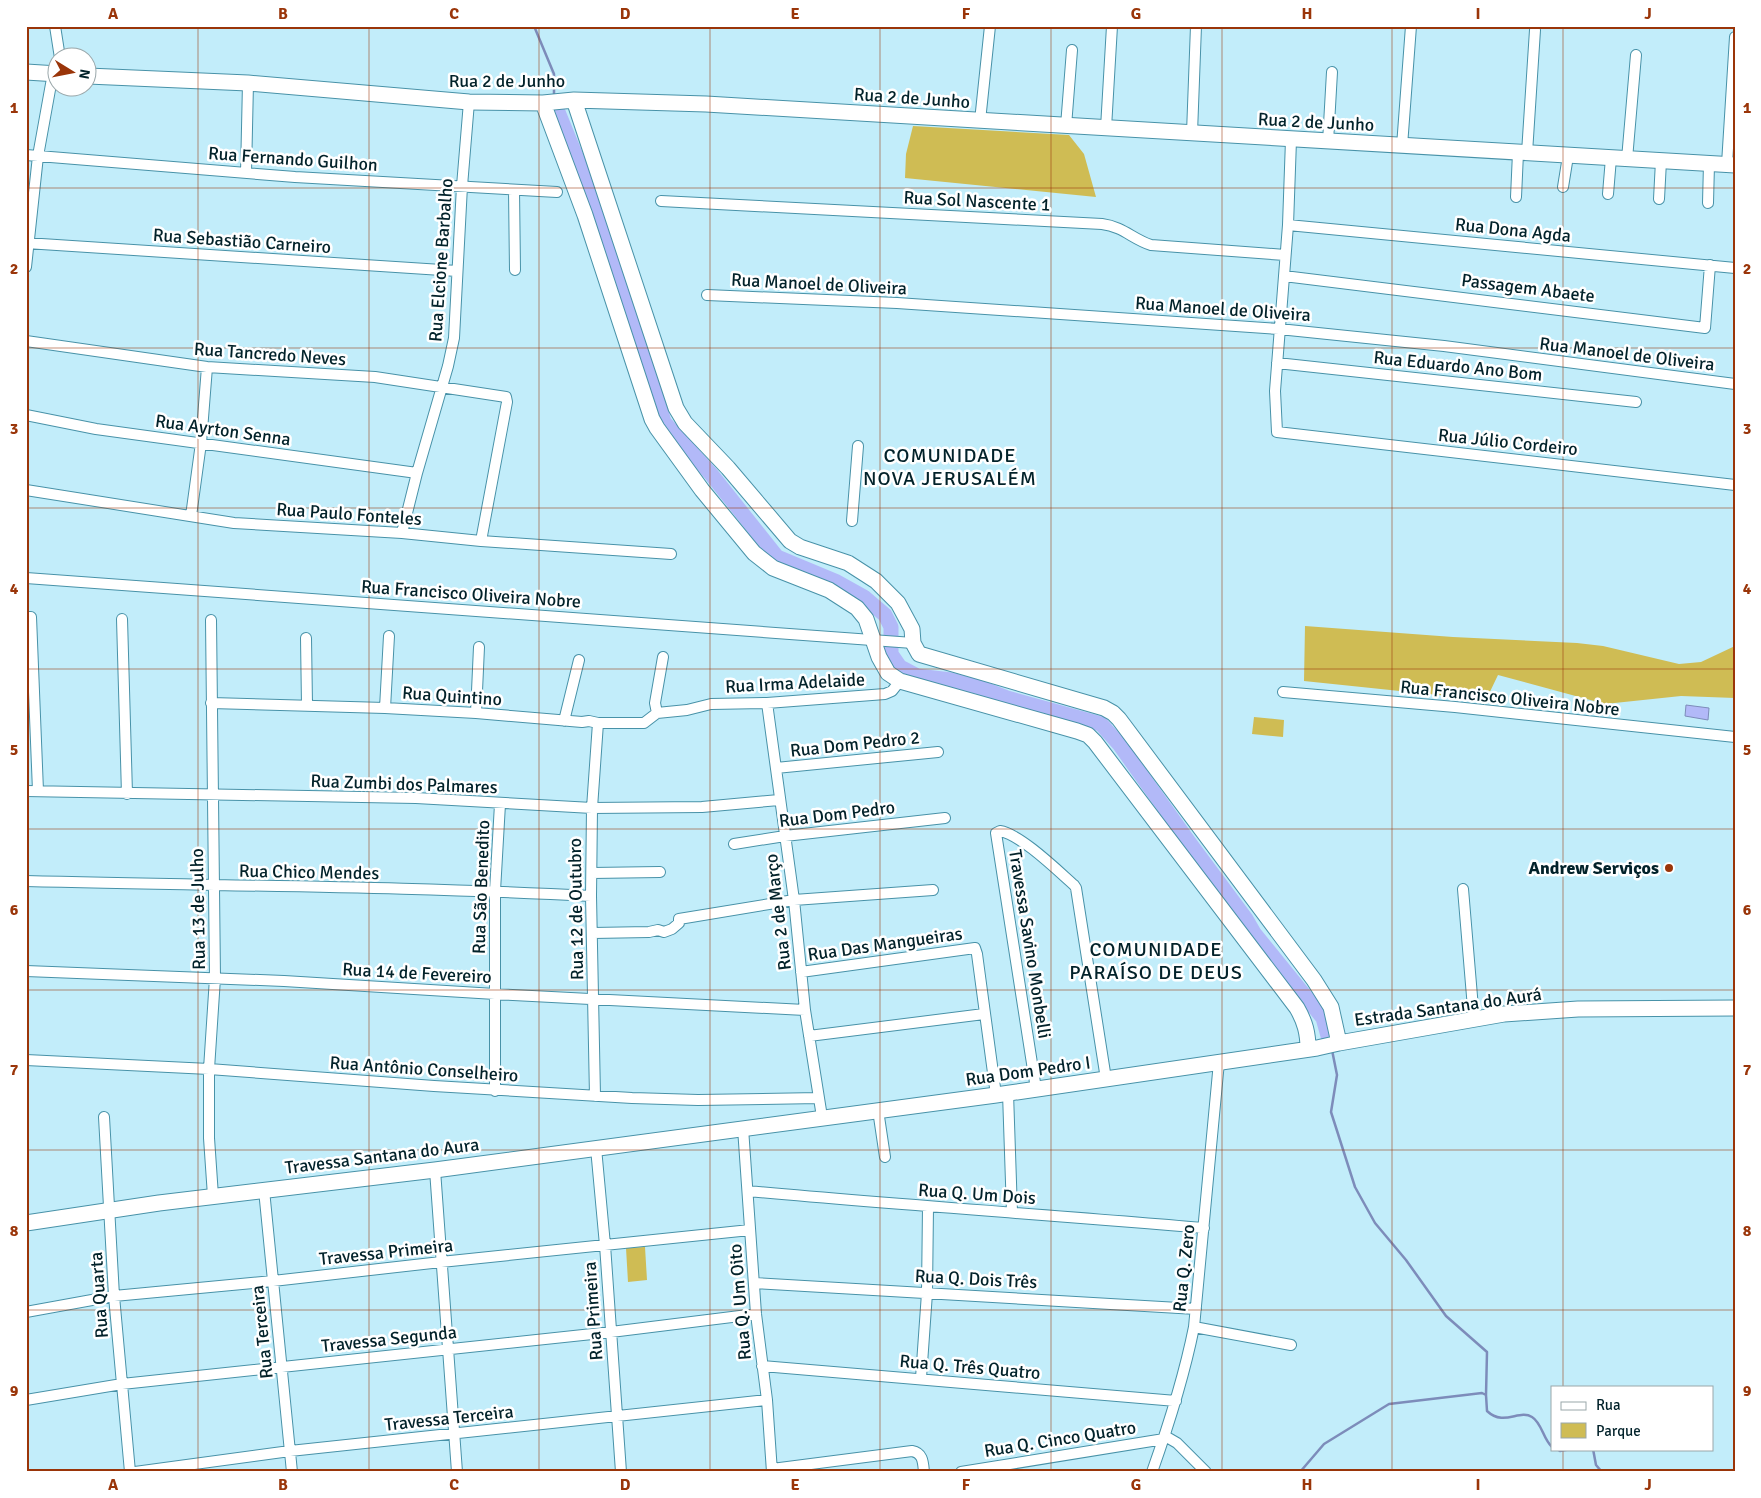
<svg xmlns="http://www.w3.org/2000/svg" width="1761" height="1498" font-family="Signika,sans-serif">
	<rect width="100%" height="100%" fill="#c2edfa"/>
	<path fill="#cfbc54" d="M 913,126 L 1069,135 L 1084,154 L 1096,197 L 905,178 L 906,154 Z
		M 1305,626 L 1453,637 L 1577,643 L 1603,646 L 1679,664 L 1701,662 L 1735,646 L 1735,698 L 1681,696 L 1605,704 L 1498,675 L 1486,700 L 1304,681 Z
		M 1254,717 L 1284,720 L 1283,737 L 1252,734 Z
		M 645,1247 L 647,1280 L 628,1282 L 626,1248 Z"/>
	<path fill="#b2b9f8" stroke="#7d8cba" d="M 1686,705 L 1709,708 L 1708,720 L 1685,716 Z"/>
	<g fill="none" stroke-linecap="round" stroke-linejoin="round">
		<path stroke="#7d8cba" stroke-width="2.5" d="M 534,26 L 554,74 L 554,95
			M 1332,1050 L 1337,1075 L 1331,1112 L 1355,1187 L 1375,1223 L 1406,1260 L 1446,1316 L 1487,1352 L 1486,1395
			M 1557,1449 L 1560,1451 L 1571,1449
			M 1593,1449 L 1596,1465 L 1602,1472
			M 1300,1472 L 1324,1444 L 1389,1404 L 1482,1393 L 1486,1395 L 1487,1411 C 1504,1427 1519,1409 1532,1417 C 1542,1423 1543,1439 1552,1447"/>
		<path stroke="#b2b9f8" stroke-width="15" d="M 554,102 L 600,215 L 617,277 L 635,324 L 664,422 L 711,474 L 777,557 L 837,582 L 864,597 L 885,615 L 891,627 L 891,654 L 900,667 L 917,676 L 951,680 L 979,687 L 1007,698 L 1101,724 L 1119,744 L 1189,842 L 1246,919 L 1254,933 L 1323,1018 L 1330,1043"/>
		<defs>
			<path id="street" d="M 55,26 L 60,58
				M 980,121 L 990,26
				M 1066,126 L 1072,50
				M 1106,128 L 1112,26
				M 1192,133 L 1196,26
				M 1291,140 L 1288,225 L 1275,391 L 1277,432 L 1735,485
				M 1328,142 L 1332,72
				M 1402,146 L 1411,26
				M 1527,153 L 1535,30
				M 26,155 L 295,177 L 557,192
				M 1627,159 L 1636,55
				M 1727,164 L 1735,37
				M 246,173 L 248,83
				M 1563,187 L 1568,156
				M 514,190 L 515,270
				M 1608,194 L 1611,158
				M 1516,197 L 1518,153
				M 1659,199 L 1661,161
				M 661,201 L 1102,224 C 1124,227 1132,239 1151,245 L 1285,255
				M 1708,203 L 1709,164
				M 1288,225 L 1735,268
				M 26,243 L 457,271
				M 26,267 L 38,156 L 53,73
				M 1284,276 L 1705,328 L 1710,265
				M 707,295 L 897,303 L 1279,329 L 1444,346 L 1735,384
				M 26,341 L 207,367 L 375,377 L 506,397 L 507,402 L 481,541
				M 1277,363 L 1636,402
				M 26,415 L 96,429 L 417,473
				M 26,490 L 234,523 L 402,533 L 481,541 L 671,554
				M 191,516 L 201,443 L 207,367
				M 852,521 L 858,446
				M 402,533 L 417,473 L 448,366 L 454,338 L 462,186 L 469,102
				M 26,578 L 913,643
				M 26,617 L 31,617 L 38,791
				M 122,619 L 127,794
				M 211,620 L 215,978 L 209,1069 L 209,1138 L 213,1196
				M 306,638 L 307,705
				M 1283,692 L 1455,707 L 1735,737
				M 211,703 L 385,708 L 476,713 L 582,722 L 589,721 L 598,723 L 644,723 L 657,713 L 687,710 L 711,704 L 767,703 L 885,694 L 892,691 L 900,681
				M 767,703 L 794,900 L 805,1010 L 822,1117
				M 385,708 L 389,636
				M 476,713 L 479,647
				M 657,713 L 655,703 L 663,657
				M 564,721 L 579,660
				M 776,768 L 938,752
				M 26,791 L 416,798 L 592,808 L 702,807 L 779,800
				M 734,844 L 785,836 L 945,818
				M 592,873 L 660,872
				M 26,881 C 215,886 403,886 591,896
				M 1463,889 L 1474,1020
				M 593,933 L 649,932 L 658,930 L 664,932 L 672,929 L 679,923 L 679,919 L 794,900 L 933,890
				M 26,971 L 284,981 L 495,994 L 805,1010
				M 801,972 L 975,948 L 977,954 L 996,1095
				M 809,1036 L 984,1014
				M 26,1060 L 209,1069 L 434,1086 L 632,1098 L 698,1100 L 819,1098
				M 1036,1089 L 996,833 L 1000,831 C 1020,834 1057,870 1074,885 L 1076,888 L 1106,1079
				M 495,1091 L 495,891 L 500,804
				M 1008,1093 L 1012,1212
				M 595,1096 L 591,896 L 592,808 L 598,723
				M 878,1110 L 885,1157
				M 104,1117 L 114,1296 L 130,1472
				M 743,1128 L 756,1314 L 767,1400 L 772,1472
				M 596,1148 L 605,1245 L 621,1472
				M 435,1170 L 457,1472
				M 264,1190 L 292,1472
				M 748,1191 C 900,1205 1052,1215 1204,1228
				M 754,1283 L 1196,1309
				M 26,1312 L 114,1296 L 273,1281 L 441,1262 L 750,1230
				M 1194,1327 L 1291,1345
				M 762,1366 L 1176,1401
				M 921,1378 L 927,1293 L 928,1207
				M 26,1400 L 122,1384 L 611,1332 L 756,1314
				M 1165,1436 L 1177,1443 L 1206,1472
				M 772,1469 L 912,1451 C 923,1453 923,1462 924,1472
				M 135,1472 L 290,1451 L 767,1400
				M 961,1472 L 1164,1439
				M 1152,1472 C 1169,1424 1184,1377 1194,1327 L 1219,1062"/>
			<path id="secondary" d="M 26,72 L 58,74
				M 88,76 L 248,83 L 469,102 L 543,103 L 574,100 L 706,104 L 1735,165
				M 574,100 L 676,408 L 685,423 L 728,468 L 790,541 L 800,547 L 848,563 L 876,581 L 898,603 L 912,629 L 913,643 L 919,654 L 1104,708 L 1113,713 L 1119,719 L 1314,980 L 1331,1007 L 1339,1043
				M 543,103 L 585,215 L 652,419 L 657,428 L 702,490 L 754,553 L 773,568 L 829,590 L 857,608 L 866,619 L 879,657 L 888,673 L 900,681 L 1077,731 L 1088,735 L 1095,742 L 1297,1008 C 1305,1022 1308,1033 1308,1049
				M 26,1223 L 159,1203 L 435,1170 L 996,1095 L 1317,1048 L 1339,1043 L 1504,1014 L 1578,1009 L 1735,1008"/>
		</defs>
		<use href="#street" stroke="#4892a8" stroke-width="12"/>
		<use href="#secondary" stroke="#4892a8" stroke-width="17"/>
		<use href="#street" stroke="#fff" stroke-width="10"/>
		<use href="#secondary" stroke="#fff" stroke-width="15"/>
	</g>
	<path fill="none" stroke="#9a3509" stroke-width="1" stroke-opacity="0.55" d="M 198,26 L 198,1472M 369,26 L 369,1472M 539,26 L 539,1472M 710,26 L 710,1472M 880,26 L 880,1472M 1051,26 L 1051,1472M 1222,26 L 1222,1472M 1392,26 L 1392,1472M 1563,26 L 1563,1387M 26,188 L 1735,188M 26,348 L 1735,348M 26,508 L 1735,508M 26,669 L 1735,669M 26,829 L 1735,829M 26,990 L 1735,990M 26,1150 L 1735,1150M 26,1310 L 1735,1310M 1563,1449 L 1563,1472"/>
	<circle fill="#9a3509" stroke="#fff" stroke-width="2" cx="1669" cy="868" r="5"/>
	<g text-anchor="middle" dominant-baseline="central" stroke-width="5" stroke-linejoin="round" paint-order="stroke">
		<g font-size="18" fill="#02222a" stroke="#fff">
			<text x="507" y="81">Rua 2 de Junho</text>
			<text transform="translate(912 98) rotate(4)">Rua 2 de Junho</text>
			<text transform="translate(1316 122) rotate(3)">Rua 2 de Junho</text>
			<text transform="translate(293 159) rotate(4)">Rua Fernando Guilhon</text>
			<text transform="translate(977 201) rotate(3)">Rua Sol Nascente 1</text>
			<text transform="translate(1513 230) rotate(6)">Rua Dona Agda</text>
			<text transform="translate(242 241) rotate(4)">Rua Sebastião Carneiro</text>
			<text transform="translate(441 260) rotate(-86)">Rua Elcione Barbalho</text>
			<text transform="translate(819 284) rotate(3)">Rua Manoel de Oliveira</text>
			<text transform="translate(1528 288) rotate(7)">Passagem Abaete</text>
			<text transform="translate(1223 309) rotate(4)">Rua Manoel de Oliveira</text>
			<text transform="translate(270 354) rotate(4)">Rua Tancredo Neves</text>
			<text transform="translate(1627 354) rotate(7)">Rua Manoel de Oliveira</text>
			<text transform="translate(1458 366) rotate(6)">Rua Eduardo Ano Bom</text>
			<text transform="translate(223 430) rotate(8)">Rua Ayrton Senna</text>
			<text transform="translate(1508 442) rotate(6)">Rua Júlio Cordeiro</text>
			<text transform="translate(349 514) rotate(4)">Rua Paulo Fonteles</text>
			<text transform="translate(471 594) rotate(4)">Rua Francisco Oliveira Nobre</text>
			<text transform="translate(795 683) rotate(-3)">Rua Irma Adelaide</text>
			<text transform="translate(452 696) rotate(4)">Rua Quintino</text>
			<text transform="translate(1510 698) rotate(6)">Rua Francisco Oliveira Nobre</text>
			<text transform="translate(855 744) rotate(-6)">Rua Dom Pedro 2</text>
			<text transform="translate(404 784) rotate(2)">Rua Zumbi dos Palmares</text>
			<text transform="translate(837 814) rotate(-7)">Rua Dom Pedro</text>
			<text transform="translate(309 872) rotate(1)">Rua Chico Mendes</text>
			<text transform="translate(481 887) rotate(-88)">Rua São Benedito</text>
			<text transform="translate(198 909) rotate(-91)">Rua 13 de Julho</text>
			<text transform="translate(576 909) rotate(-91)">Rua 12 de Outubro</text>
			<text transform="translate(778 912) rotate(-97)">Rua 2 de Março</text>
			<text transform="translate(885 944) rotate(-8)">Rua Das Mangueiras</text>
			<text transform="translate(1030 944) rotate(81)">Travessa Savino Monbelli</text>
			<text transform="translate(417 973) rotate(3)">Rua 14 de Fevereiro</text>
			<text transform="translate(1448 1007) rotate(-8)">Estrada Santana do Aurá</text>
			<text transform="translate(424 1069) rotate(4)">Rua Antônio Conselheiro</text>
			<text transform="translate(1028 1071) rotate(-8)">Rua Dom Pedro I</text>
			<text transform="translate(382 1156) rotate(-7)">Travessa Santana do Aura</text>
			<text transform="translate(977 1194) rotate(4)">Rua Q. Um Dois</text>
			<text transform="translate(386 1252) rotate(-6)">Travessa Primeira</text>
			<text transform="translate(1184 1268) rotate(-84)">Rua Q. Zero</text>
			<text transform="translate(976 1279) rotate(3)">Rua Q. Dois Três</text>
			<text transform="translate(99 1295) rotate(-94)">Rua Quarta</text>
			<text transform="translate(740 1302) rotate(-95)">Rua Q. Um Oito</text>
			<text transform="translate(593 1311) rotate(-94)">Rua Primeira</text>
			<text transform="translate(262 1332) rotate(-96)">Rua Terceira</text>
			<text transform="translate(389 1339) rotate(-6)">Travessa Segunda</text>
			<text transform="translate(970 1367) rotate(5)">Rua Q. Três Quatro</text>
			<text transform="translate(449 1418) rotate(-6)">Travessa Terceira</text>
			<text transform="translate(1060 1439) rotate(-9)">Rua Q. Cinco Quatro</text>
		</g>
		<g font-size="18" font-weight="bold" fill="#02222a" stroke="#fff" text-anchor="end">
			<text x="1659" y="868">Andrew Serviços</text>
		</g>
		<g font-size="20" letter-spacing="1" fill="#02222a" stroke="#fff">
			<text x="950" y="455">COMUNIDADE<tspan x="950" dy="23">NOVA JERUSALÉM</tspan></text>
			<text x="1156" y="949">COMUNIDADE<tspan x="1156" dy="23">PARAÍSO DE DEUS</tspan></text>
		</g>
	</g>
	<rect width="1761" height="1498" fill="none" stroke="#ffffff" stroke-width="55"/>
	<rect x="1551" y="1386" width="162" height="65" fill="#ffffff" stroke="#9aa7aa"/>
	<rect x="1561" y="1402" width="25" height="8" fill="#ffffff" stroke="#9aa7aa"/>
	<text x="1596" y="1410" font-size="15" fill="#02222a">Rua</text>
	<rect x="1561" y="1423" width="25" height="15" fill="#cfbc54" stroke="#9aa7aa"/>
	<text x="1596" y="1436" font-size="15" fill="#02222a">Parque</text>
	<g transform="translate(72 72) rotate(100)"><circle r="24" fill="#ffffff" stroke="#9aa7aa"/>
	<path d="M0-4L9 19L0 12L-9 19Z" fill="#9a3509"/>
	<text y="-8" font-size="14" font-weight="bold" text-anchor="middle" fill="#02222a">N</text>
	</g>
	<rect x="28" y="28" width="1706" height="1442" fill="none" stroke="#9a3509" stroke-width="2"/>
	<g font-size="16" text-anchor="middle" font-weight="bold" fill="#9a3509">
		<text x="113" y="19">A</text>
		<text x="283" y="19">B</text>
		<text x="454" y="19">C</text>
		<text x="625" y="19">D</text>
		<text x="795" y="19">E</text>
		<text x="966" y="19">F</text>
		<text x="1136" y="19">G</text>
		<text x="1307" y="19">H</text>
		<text x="1478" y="19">I</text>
		<text x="1648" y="19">J</text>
		<text x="14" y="113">1</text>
		<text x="1747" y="113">1</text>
		<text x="14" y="274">2</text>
		<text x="1747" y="274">2</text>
		<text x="14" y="434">3</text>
		<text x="1747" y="434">3</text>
		<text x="14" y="594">4</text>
		<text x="1747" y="594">4</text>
		<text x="14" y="755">5</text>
		<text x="1747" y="755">5</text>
		<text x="14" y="915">6</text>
		<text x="1747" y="915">6</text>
		<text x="14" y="1075">7</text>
		<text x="1747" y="1075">7</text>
		<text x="14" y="1236">8</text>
		<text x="1747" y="1236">8</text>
		<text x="14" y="1396">9</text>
		<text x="1747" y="1396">9</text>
		<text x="113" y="1490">A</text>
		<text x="283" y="1490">B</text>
		<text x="454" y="1490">C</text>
		<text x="625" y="1490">D</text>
		<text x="795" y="1490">E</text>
		<text x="966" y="1490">F</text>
		<text x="1136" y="1490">G</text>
		<text x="1307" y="1490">H</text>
		<text x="1478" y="1490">I</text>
		<text x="1648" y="1490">J</text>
	</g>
</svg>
